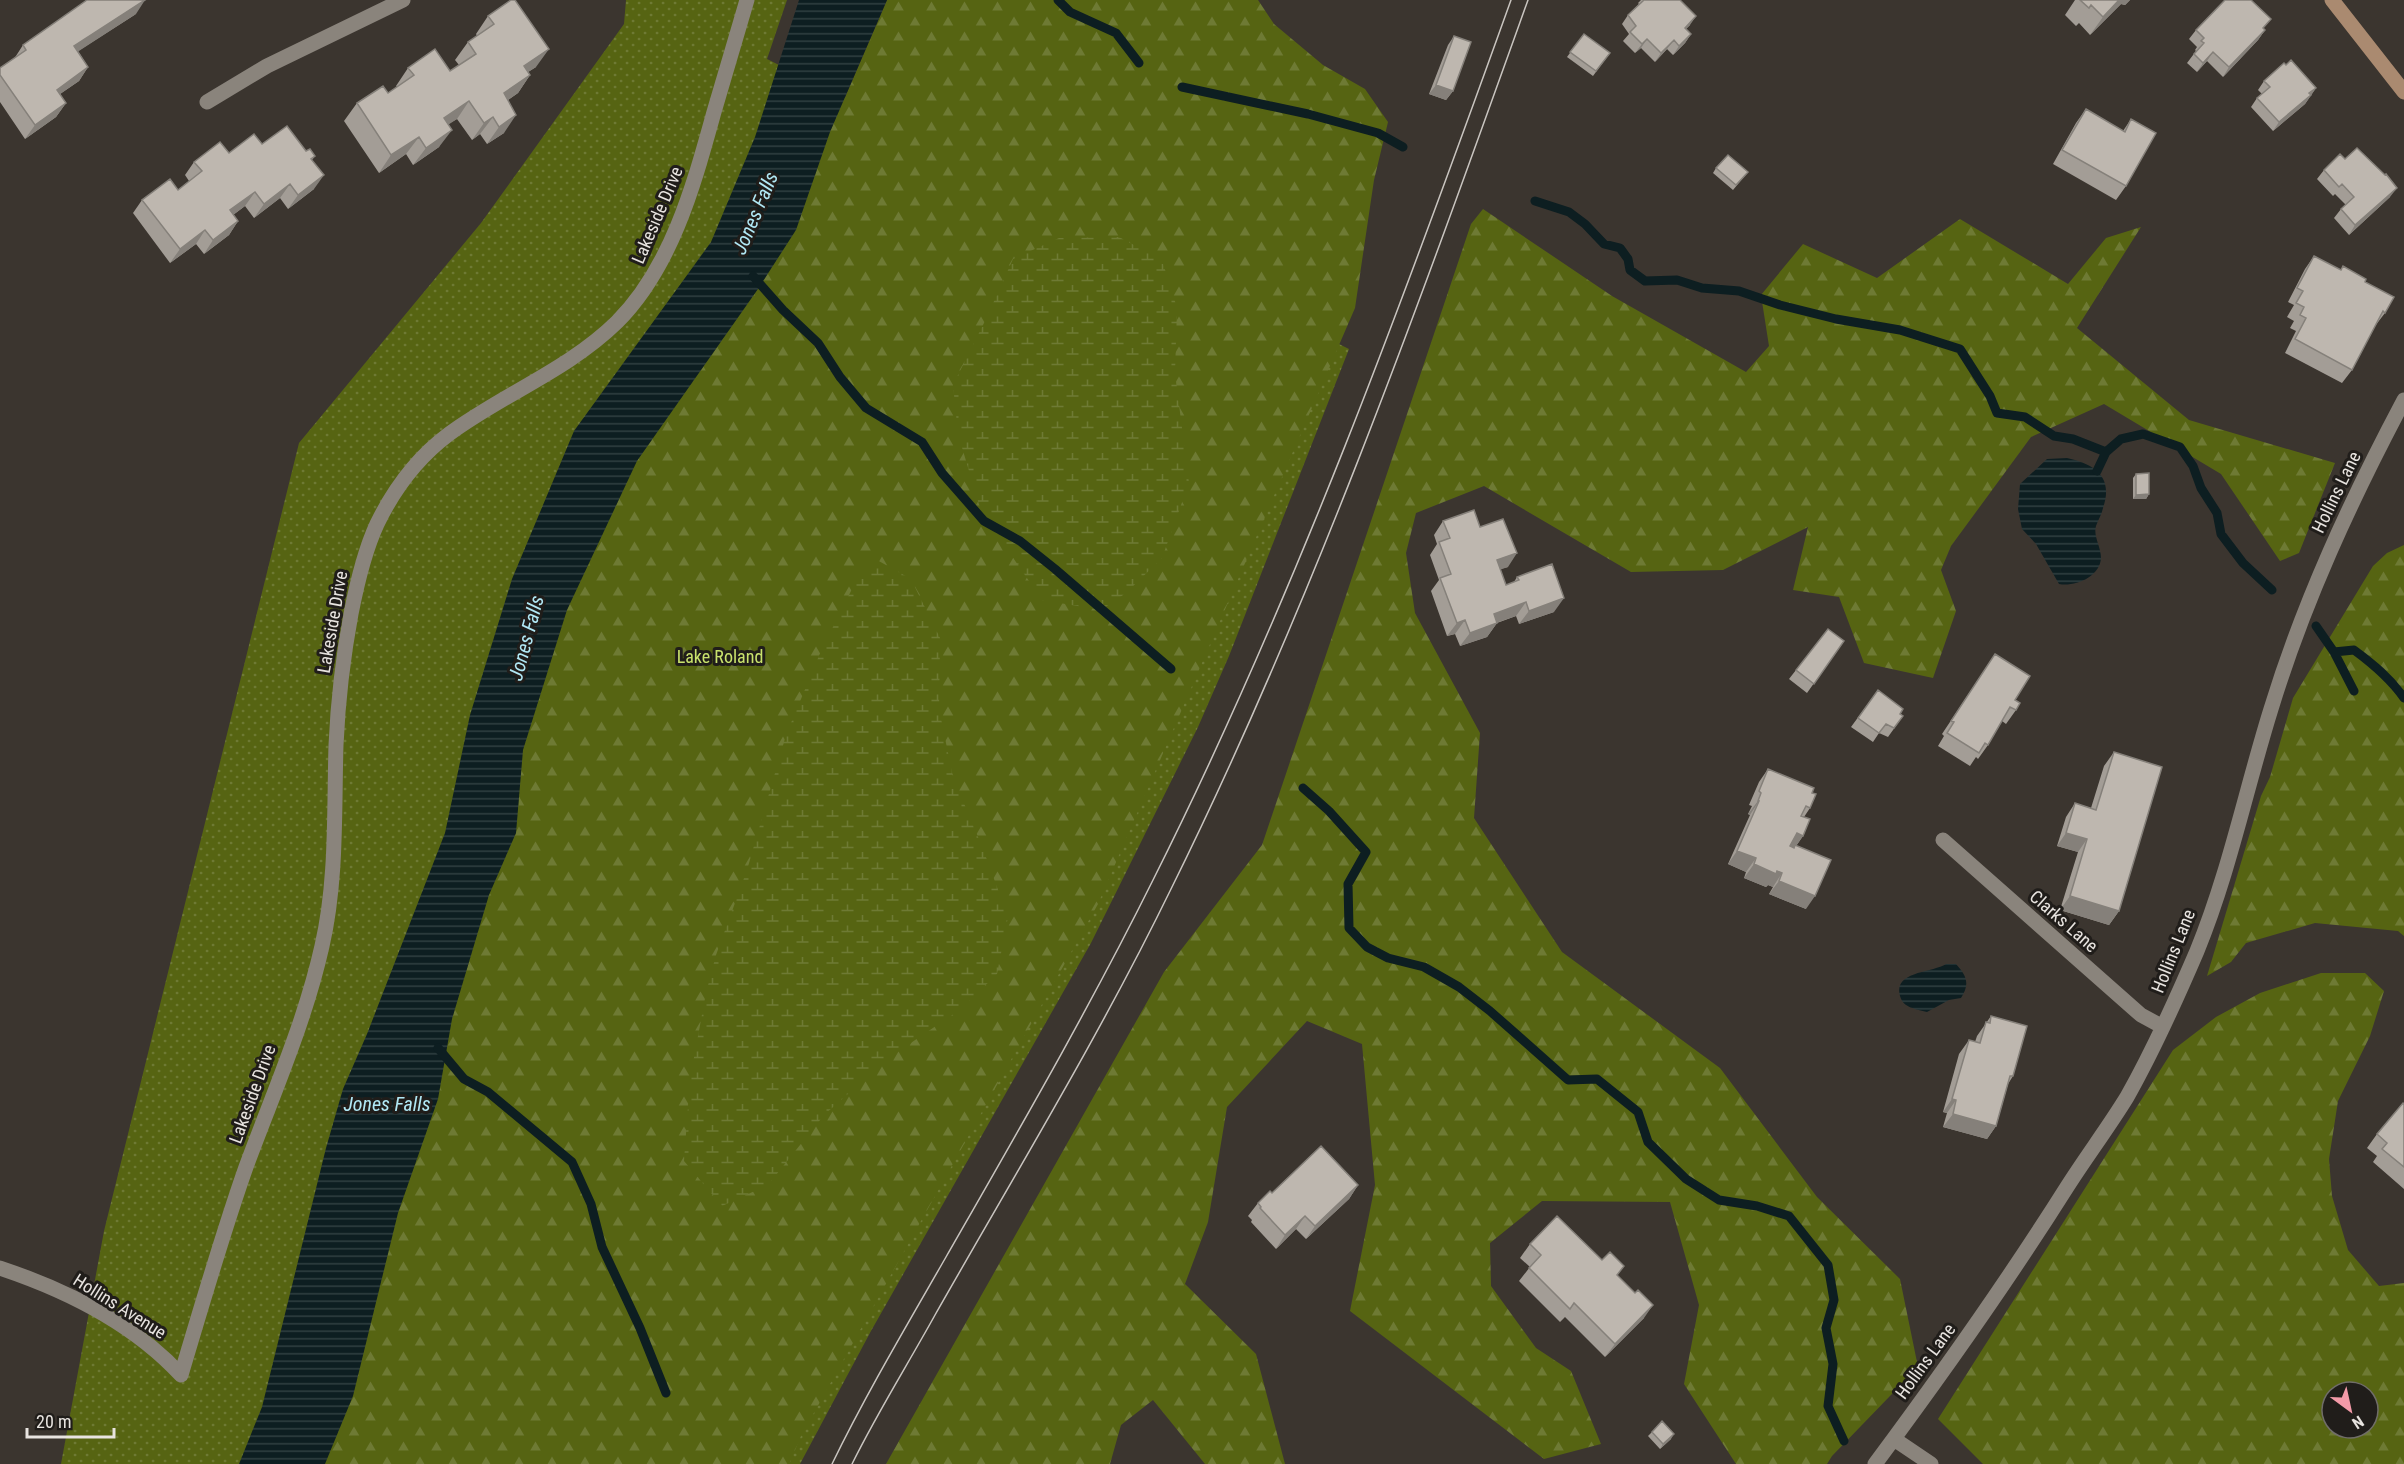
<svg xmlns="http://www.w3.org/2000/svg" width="2404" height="1464" font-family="'Roboto Condensed',sans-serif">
	<defs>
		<pattern id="grass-dots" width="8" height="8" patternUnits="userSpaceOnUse" patternTransform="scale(1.5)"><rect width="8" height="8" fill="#566412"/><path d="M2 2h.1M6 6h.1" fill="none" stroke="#6e7a34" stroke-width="1.8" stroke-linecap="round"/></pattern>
		<pattern id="forest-firs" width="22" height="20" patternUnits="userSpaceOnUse" patternTransform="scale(1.5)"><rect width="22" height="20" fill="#566412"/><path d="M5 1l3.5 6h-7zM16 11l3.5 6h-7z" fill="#6e7a34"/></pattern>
		<pattern id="wetland-marsh" width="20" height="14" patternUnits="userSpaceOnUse" patternTransform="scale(1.5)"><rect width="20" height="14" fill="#566412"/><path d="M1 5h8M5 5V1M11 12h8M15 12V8" fill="none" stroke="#6e7a34"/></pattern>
		<pattern id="water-rules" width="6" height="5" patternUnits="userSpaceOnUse" patternTransform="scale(1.5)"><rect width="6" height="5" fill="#0d1e21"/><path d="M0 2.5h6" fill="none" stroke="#303f41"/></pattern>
	</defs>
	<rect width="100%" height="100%" fill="#3b352f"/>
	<path fill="url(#grass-dots)" d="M 626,0 L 787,0 L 767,59 L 1349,349 L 1229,656 L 1198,727 L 1091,943 L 871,1331 L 800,1464 L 61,1464 L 104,1231 L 299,443 L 481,223 L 624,24 Z"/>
	<path fill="url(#forest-firs)" fill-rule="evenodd" d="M 887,0 L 1258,0 L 1274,24 L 1323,65 L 1365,89 L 1388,122 L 1374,180 L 1355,308 L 1098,904 L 801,1436 L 789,1464 L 325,1464 L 353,1396 L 398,1213 L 438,1099 L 452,1019 L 489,895 L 516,833 L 523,750 L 567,610 L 637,461 L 758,289 L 796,230 L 830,132 Z
		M 1483,209 L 1612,296 L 1746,372 L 1769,346 L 1761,295 L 1803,244 L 1877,278 L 1960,219 L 2068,284 L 2106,238 L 2141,227 L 2077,328 L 2189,420 L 2335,463 L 2299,553 L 2280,561 L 2221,474 L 2104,404 L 2031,437 L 1951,546 L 1941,570 L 1956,611 L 1933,678 L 1864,663 L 1839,597 L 1793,590 L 1808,527 L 1723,570 L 1631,572 L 1484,486 L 1416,513 L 1406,553 L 1415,613 L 1480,733 L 1474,818 L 1562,952 L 1720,1068 L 1817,1197 L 1900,1279 L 1918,1367 L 1832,1456 L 1827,1464 L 1736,1464 L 1684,1384 L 1699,1305 L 1670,1202 L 1542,1201 L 1490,1243 L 1491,1286 L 1536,1348 L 1571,1371 L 1601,1444 L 1544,1459 L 1350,1311 L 1375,1185 L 1362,1044 L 1307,1021 L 1227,1107 L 1208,1222 L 1185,1284 L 1256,1354 L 1285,1464 L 1205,1464 L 1153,1400 L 1121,1425 L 1110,1464 L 886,1464 L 1164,972 L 1262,845 L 1471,224 Z
		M 2404,545 L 2404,936 L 2398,931 L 2315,923 L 2246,943 L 2231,962 L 2207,976 L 2261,796 L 2270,777 L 2293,698 L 2373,566 L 2387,553 Z
		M 2321,973 L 2365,973 L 2384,991 L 2370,1036 L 2338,1101 L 2329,1159 L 2332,1196 L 2348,1250 L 2379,1286 L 2404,1283 L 2404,1464 L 1983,1464 L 1938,1419 L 2173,1050 L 2216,1017 L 2260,993 ZM 2332,1392 L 2368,1392 L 2368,1428 L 2332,1428 Z"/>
	<path fill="url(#wetland-marsh)" d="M 1119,237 L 1162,260 L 1177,308 L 1175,373 L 1189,483 L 1162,558 L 1126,593 L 1101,610 L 1042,600 L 981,511 L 958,434 L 953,385 L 986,319 L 1013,259 L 1059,238 Z
		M 877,560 L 911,579 L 940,638 L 939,709 L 953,777 L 983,849 L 1008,917 L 997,974 L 961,1009 L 890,1057 L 824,1115 L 768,1185 L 722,1206 L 684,1161 L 690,1079 L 706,993 L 716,955 L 747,870 L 786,735 L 821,651 L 859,575 Z"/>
	<path fill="url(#water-rules)" d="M 799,0 L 887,0 L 830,132 L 796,230 L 758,289 L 637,461 L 567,610 L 523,750 L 516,833 L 489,895 L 452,1019 L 438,1099 L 398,1213 L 353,1396 L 325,1464 L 239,1464 L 262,1407 L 326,1148 L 343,1089 L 367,1034 L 445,833 L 470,715 L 512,579 L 574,431 L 711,242 L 755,137 Z
		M 2067,458 C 2094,464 2114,476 2103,508 C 2102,514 2098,520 2096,526 C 2093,536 2101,547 2101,558 C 2100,577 2075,587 2059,584 L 2036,544 L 2022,529 L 2018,509 L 2020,484 L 2047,459 Z
		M 1946,964 L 1956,964 C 1967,976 1970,984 1961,998 L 1949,1000 L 1927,1012 C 1916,1009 1903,1008 1900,996 C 1893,971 1932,973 1946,964 Z"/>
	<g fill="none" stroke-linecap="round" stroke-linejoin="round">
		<path stroke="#0d1e21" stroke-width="9" d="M 1058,0 L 1070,12 L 1116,33 L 1139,63
			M 1182,87 L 1308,114 L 1378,133 L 1403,147
			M 1535,201 L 1569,212 L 1585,224 L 1604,244 L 1620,248 L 1628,259 L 1630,270 L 1645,281 L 1677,280 L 1702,288 L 1739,291 L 1780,305 L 1836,319 L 1900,330 L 1960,349 L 1990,396 L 1997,413 L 2025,417 L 2054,436 L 2073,439 L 2106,452
			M 753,276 L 783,310 L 818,343 L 840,377 L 866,408 L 922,442 L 942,473 L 984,521 L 1020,541 L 1055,569 L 1171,669
			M 2097,471 L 2106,452 L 2121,439 L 2143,434 L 2180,447 L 2193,466 L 2201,488 L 2217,513 L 2221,534 L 2243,563 L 2272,590
			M 2316,626 L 2334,652 L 2354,691
			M 2334,652 L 2354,650 C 2373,664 2390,678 2404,698
			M 1303,788 L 1329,811 L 1366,852 L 1348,884 L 1349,928 L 1367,947 L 1388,958 L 1424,967 L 1459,987 L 1490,1011 L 1568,1080 L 1597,1079 L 1638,1112 L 1648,1142 L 1686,1179 L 1719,1200 L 1757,1206 L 1789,1216 L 1828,1265 L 1834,1300 L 1826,1328 L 1833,1364 L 1828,1406 L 1844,1441
			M 438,1048 L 464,1079 L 488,1092 L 572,1162 L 591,1204 L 602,1247 L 640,1328 L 666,1393"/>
		<path stroke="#8a847c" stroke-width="15" d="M 207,102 L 267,66 L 403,0
			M 1943,840 L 2141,1015 L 2163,1027
			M 0,1268 C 66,1290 133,1323 181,1375
			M 181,1375 C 202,1305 222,1235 246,1167 C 273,1094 305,1022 322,946 C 337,881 334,812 336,745 C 338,700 343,657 351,614 C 357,583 364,552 377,524 C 394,489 418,457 449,434 C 503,394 568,370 617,322 C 672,267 694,184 714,112 C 725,75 736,37 747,0
			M 1894,1439 L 1931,1464
			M 1875,1464 C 1942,1374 2007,1282 2067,1187 C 2086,1157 2108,1128 2127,1097 C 2153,1051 2176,1000 2197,951 C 2229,873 2246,789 2271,709 C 2304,601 2351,500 2404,400"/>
		<path stroke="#aa8a70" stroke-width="15" d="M 2332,0 L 2404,92"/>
		<path stroke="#c9c5c0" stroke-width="1.5" d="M 832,1464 C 866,1394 907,1325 946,1257 C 1017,1133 1089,1009 1153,880 C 1295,597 1404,298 1511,0
			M 852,1464 C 877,1413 908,1364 935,1315 C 1015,1174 1100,1035 1171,889 C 1313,602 1420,301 1528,0"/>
	</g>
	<path fill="#a39d96" d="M 1641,0 L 1680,0 L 1690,25 L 1686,29 L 1691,34 L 1685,43 L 1673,55 L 1667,49 L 1655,62 L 1641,48 L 1635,53 L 1623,41 L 1629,34 L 1622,24 L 1628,15 L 1639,4 L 1638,3 Z
		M 2075,0 L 2130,0 L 2125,5 L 2121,4 L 2090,35 L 2079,23 L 2076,26 L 2065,15 Z
		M 136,14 L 78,51 L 88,67 L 79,81 L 60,94 L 66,103 L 56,117 L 25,139 L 0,102 L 0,68 L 14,59 L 23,45 Z
		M 488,16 L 536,67 L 528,72 L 530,75 L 518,93 L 508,100 L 504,133 L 487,144 L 480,134 L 472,140 L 457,119 L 448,124 L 439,147 L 413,165 L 406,154 L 379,173 L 344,121 L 357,103 L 388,93 L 397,87 L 396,86 L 408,68 L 450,71 L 459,65 L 455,60 L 468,42 L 477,36 L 476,34 Z
		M 2264,29 L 2265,30 L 2258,40 L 2223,77 L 2207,61 L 2197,72 L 2187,63 L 2196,51 L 2195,50 L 2197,47 L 2189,39 L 2196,30 Z
		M 1584,34 L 1610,53 L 1593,76 L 1567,57 Z
		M 1454,36 L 1453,91 L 1446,100 L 1429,94 L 1448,45 Z
		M 2286,65 L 2316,88 L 2305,104 L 2273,131 L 2251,107 L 2257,98 L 2262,94 L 2258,90 L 2264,81 Z
		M 2086,109 L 2123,131 L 2131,119 L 2126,186 L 2116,200 L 2053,164 L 2076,123 Z
		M 262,144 L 306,151 L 315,156 L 312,160 L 314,189 L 288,209 L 280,198 L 254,218 L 245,206 L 233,215 L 238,221 L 229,235 L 204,254 L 196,244 L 170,263 L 133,213 L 142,200 L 178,190 L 189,181 L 185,175 L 194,162 Z
		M 2345,159 L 2390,197 L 2349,235 L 2334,218 L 2341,209 L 2346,205 L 2335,194 L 2333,196 L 2317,179 L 2324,170 Z
		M 1716,168 L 1748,172 L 1733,190 L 1713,173 Z
		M 2314,256 L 2341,270 L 2343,266 L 2365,282 L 2385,313 L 2375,326 L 2352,370 L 2342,383 L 2285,353 L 2296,331 L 2290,328 L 2294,321 L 2287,317 L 2294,305 L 2288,302 L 2305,269 Z
		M 2136,474 L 2149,494 L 2146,499 L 2133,499 L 2133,478 Z
		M 1443,521 L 1480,527 L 1508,567 L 1500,569 L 1506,585 L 1514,582 L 1517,577 L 1554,612 L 1519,624 L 1516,616 L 1497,623 L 1487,637 L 1460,646 L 1455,634 L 1447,636 L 1431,591 L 1439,580 L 1430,555 L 1437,544 L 1434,535 Z
		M 1844,641 L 1807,693 L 1789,679 L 1796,670 Z
		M 1995,654 L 2016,710 L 2006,724 L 2002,721 L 1988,745 L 1978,759 L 1976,757 L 1970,766 L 1938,746 L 1944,736 L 1942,734 Z
		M 1878,690 L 1903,716 L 1888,737 L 1879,733 L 1873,742 L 1851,727 Z
		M 2114,752 L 2119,911 L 2109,925 L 2060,910 L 2078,852 L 2057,846 L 2066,817 L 2075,803 L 2091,808 L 2104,766 Z
		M 1768,769 L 1812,793 L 1810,808 L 1804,817 L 1803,836 L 1796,846 L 1806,909 L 1769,894 L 1773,887 L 1768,885 L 1766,887 L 1744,878 L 1746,872 L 1728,864 L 1750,815 L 1748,814 L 1752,806 L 1749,805 L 1759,782 Z
		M 1991,1016 L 2013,1076 L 2008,1084 L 1996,1126 L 1987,1139 L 1943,1127 L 1947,1113 L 1943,1112 L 1959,1054 L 1969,1040 L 1975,1042 L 1977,1036 Z
		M 2404,1105 L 2404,1189 L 2373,1162 L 2377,1156 L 2367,1148 L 2377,1134 Z
		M 1358,1185 L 1349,1199 L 1306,1239 L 1296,1229 L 1276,1249 L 1251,1222 L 1252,1220 L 1248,1216 L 1258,1203 L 1272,1193 Z
		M 1530,1244 L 1618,1276 L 1644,1318 L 1605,1357 L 1565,1317 L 1560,1322 L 1519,1281 L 1530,1267 L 1520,1258 Z
		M 1652,1432 L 1671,1439 L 1660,1449 L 1648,1436 Z"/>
	<path fill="#85807a" d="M 145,0 L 136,14 L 65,60 L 74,46 Z
		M 2119,0 L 2130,0 L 2125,5 L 2121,4 L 2090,35 L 2103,17 Z
		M 1696,16 L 1690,25 L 1678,37 L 1685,28 Z
		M 2265,30 L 2258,40 L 2223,77 L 2229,67 Z
		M 1691,34 L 1685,43 L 1673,55 L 1679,46 Z
		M 1647,39 L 1641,48 L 1635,53 L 1642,44 Z
		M 1674,40 L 1667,49 L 1655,62 L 1661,53 Z
		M 549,49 L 536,67 L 511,83 L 524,66 Z
		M 2213,52 L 2207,61 L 2197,72 L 2203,63 Z
		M 88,67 L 79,81 L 47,103 L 57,90 Z
		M 530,75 L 518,93 L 492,111 L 504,93 Z
		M 1436,85 L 1453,91 L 1446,100 L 1429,94 Z
		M 2316,88 L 2305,104 L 2273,131 L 2279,122 Z
		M 469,101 L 457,119 L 431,136 L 444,118 Z
		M 66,103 L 56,117 L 25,139 L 35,125 Z
		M 516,115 L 504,133 L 487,144 L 499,127 Z
		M 493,117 L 480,134 L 472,140 L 484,123 Z
		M 452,130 L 439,147 L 413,165 L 426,148 Z
		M 419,137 L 406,154 L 379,173 L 391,155 Z
		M 324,175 L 314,189 L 288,209 L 298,195 Z
		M 290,184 L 280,198 L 254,218 L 264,204 Z
		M 2397,188 L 2390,197 L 2349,235 L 2355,225 Z
		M 255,192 L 245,206 L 221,224 L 230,210 Z
		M 238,221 L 229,235 L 204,254 L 213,240 Z
		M 205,230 L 196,244 L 170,263 L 180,249 Z
		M 2149,494 L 2146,499 L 2133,499 L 2136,495 Z
		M 1517,553 L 1508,567 L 1487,574 L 1497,560 Z
		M 1564,598 L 1554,612 L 1519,624 L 1529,611 Z
		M 1526,602 L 1516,616 L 1484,627 L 1494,614 Z
		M 1465,620 L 1455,634 L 1447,636 L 1457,623 Z
		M 1497,623 L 1487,637 L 1460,646 L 1470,633 Z
		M 1758,801 L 1759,801 L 1750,815 L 1748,814 Z
		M 1797,833 L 1803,836 L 1794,849 L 1795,845 L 1793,849 L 1788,847 Z
		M 2066,833 L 2087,839 L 2078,852 L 2057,846 Z
		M 1737,851 L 1756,858 L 1746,872 L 1728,864 Z
		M 1754,864 L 1782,873 L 1773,887 L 1768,885 L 1766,887 L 1744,878 Z
		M 1779,881 L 1815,896 L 1806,909 L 1769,894 Z
		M 2070,896 L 2119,911 L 2109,925 L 2060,910 Z
		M 1952,1099 L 1956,1100 L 1947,1113 L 1943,1112 Z
		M 1953,1114 L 1996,1126 L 1987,1139 L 1943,1127 Z
		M 1358,1185 L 1349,1199 L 1306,1239 L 1315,1226 Z
		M 1305,1216 L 1296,1229 L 1276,1249 L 1285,1235 Z
		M 1653,1305 L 1644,1318 L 1605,1357 L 1615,1344 Z
		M 1674,1434 L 1671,1439 L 1660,1449 L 1663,1444 Z"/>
	<path fill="#beb7af" stroke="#85807a" stroke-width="1.5" d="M 87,0 L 145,0 L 74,46 L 88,67 L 57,90 L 66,103 L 35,125 L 0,75 L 0,68 L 26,50 L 23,45 Z
		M 511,0 L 515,0 L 549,49 L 524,66 L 530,75 L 504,93 L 516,115 L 499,127 L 493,117 L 484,123 L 469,101 L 444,118 L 452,130 L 426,148 L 419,137 L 391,155 L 357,103 L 383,86 L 388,93 L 414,75 L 408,68 L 435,49 L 450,71 L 476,54 L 468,42 L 494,24 L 488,16 Z
		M 1644,0 L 1680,0 L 1696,16 L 1685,28 L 1691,34 L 1679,46 L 1674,40 L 1661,53 L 1647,39 L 1642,44 L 1630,32 L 1636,26 L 1628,15 Z
		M 2080,0 L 2119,0 L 2103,17 L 2091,5 L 2089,8 Z
		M 2225,0 L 2251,0 L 2271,19 L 2263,28 L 2265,30 L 2229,67 L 2213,52 L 2203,63 L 2194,54 L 2204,43 L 2201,41 L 2204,38 L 2196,30 Z
		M 1584,34 L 1610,53 L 1596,71 L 1570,52 Z
		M 1454,36 L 1471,42 L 1453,91 L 1436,85 Z
		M 2291,60 L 2316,88 L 2309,93 L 2311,95 L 2279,122 L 2257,98 L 2270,87 L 2264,81 L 2284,63 L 2286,65 Z
		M 2086,109 L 2125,132 L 2131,119 L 2156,133 L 2126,186 L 2062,150 Z
		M 287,126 L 306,151 L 310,149 L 315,156 L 311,159 L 324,175 L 298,195 L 290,184 L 264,204 L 255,192 L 230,210 L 238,221 L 213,240 L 205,230 L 180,249 L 142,200 L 170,179 L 178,190 L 202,171 L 194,162 L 220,142 L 229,153 L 254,134 L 262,144 Z
		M 2357,148 L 2385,175 L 2386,174 L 2397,188 L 2355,225 L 2341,209 L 2354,197 L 2342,184 L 2339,187 L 2324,170 L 2340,154 L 2345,159 Z
		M 1728,155 L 1748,172 L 1736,185 L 1716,168 Z
		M 2314,256 L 2341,270 L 2343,266 L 2366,279 L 2365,282 L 2394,297 L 2385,313 L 2383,311 L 2352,370 L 2295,339 L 2306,318 L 2300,315 L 2304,307 L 2296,303 L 2303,291 L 2297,288 Z
		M 2149,473 L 2149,494 L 2136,495 L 2136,474 Z
		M 1474,510 L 1480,527 L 1503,519 L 1517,553 L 1497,560 L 1506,585 L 1519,580 L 1517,577 L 1552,564 L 1564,598 L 1529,611 L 1526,602 L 1494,614 L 1497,623 L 1470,633 L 1465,620 L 1457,623 L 1440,578 L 1451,574 L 1439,542 L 1450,538 L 1443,521 Z
		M 1828,629 L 1844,641 L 1814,684 L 1796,670 Z
		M 1995,654 L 2030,676 L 2015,700 L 2020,703 L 2016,710 L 2010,707 L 1988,745 L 1985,743 L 1979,753 L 1947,733 L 1954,722 L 1951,721 Z
		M 1878,690 L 1903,709 L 1900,714 L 1903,716 L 1894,728 L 1886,724 L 1879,733 L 1858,718 Z
		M 2114,752 L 2162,767 L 2119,911 L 2070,896 L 2087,839 L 2066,833 L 2075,803 L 2096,810 Z
		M 1768,769 L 1814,788 L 1812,793 L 1816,794 L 1810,808 L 1806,806 L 1801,816 L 1810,819 L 1803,836 L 1797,833 L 1790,846 L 1794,848 L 1795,845 L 1831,860 L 1815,896 L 1779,881 L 1782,873 L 1777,871 L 1776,874 L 1754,864 L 1756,858 L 1737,851 L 1759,801 L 1758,801 L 1761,793 L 1759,791 Z
		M 1991,1016 L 2027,1026 L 2013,1076 L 2010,1076 L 1996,1126 L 1953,1114 L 1956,1100 L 1952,1099 L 1969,1040 L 1980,1043 L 1986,1022 L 1990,1023 Z
		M 2403,1103 L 2404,1105 L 2404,1167 L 2382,1149 L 2387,1143 L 2377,1134 Z
		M 1321,1146 L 1358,1185 L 1315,1226 L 1305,1216 L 1285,1235 L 1260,1208 L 1261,1207 L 1258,1203 L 1270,1191 L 1272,1193 Z
		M 1557,1216 L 1602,1260 L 1610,1252 L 1624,1266 L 1617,1275 L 1635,1293 L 1638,1290 L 1653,1305 L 1615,1344 L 1574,1303 L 1570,1309 L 1529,1268 L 1541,1255 L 1530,1244 Z
		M 1662,1421 L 1674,1434 L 1663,1444 L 1652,1432 Z"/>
	<g text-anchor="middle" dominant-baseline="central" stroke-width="6" stroke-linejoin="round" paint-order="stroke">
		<g font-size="18" fill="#e8e4e0" stroke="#201d1a">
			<text transform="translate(657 215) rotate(-67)">Lakeside Drive</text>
			<text transform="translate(2336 492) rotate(-64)">Hollins Lane</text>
			<text transform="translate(332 622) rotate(-80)">Lakeside Drive</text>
			<text transform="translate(2064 921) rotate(41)">Clarks Lane</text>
			<text transform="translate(2173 951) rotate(-68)">Hollins Lane</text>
			<text transform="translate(252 1094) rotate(-70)">Lakeside Drive</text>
			<text transform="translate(120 1306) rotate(32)">Hollins Avenue</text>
			<text transform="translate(1925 1361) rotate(-54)">Hollins Lane</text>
		</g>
		<g font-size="18" fill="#c9e26d" stroke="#201d1a">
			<text x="720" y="656">Lake Roland</text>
		</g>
		<g font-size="20" font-style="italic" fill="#b1e8f5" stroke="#201d1a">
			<text transform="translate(755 213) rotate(-67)">Jones Falls</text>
			<text transform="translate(526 638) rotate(-75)">Jones Falls</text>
			<text x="387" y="1104">Jones Falls</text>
		</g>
	</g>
	<g transform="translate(2350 1410) rotate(147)"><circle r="28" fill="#201d1a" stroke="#706d69" stroke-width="1.5"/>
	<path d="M0-4.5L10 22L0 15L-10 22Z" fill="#f39aa8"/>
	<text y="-9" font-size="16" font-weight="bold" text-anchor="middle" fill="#e8e4e0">N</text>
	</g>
	<path d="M27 1428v9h87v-9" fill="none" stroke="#e8e4e0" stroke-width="3"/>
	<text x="36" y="1428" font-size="18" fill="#e8e4e0" stroke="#201d1a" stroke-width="4.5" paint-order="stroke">20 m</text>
</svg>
